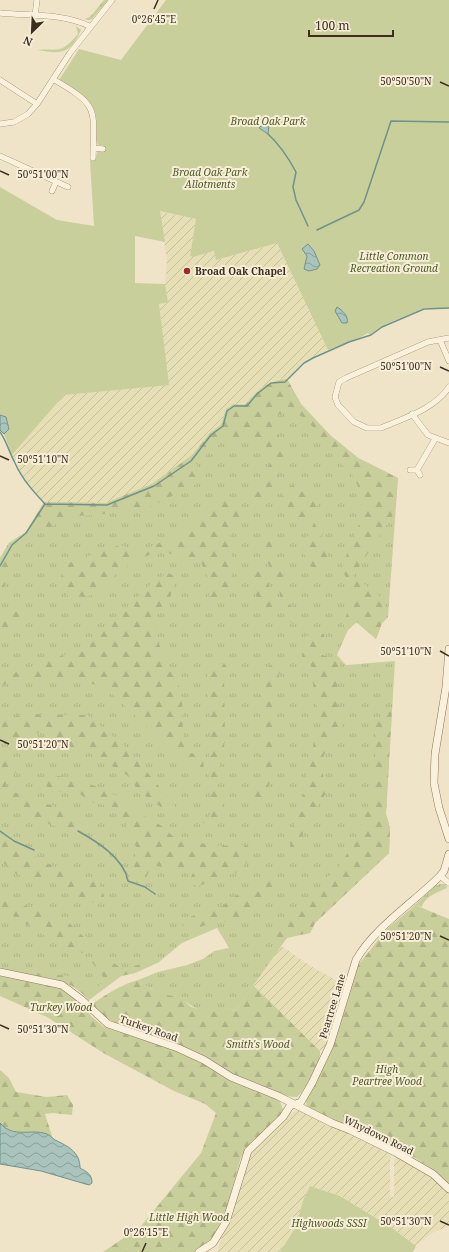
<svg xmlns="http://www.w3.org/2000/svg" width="449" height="1252" font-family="'Noto Serif',serif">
	<defs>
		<pattern id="farmland-furrows" width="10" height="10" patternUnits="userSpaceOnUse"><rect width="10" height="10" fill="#e6deb5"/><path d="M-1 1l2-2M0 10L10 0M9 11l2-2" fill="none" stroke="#c6bf9b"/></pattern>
		<pattern id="grass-tufts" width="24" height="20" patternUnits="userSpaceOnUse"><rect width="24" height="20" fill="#c9cf9b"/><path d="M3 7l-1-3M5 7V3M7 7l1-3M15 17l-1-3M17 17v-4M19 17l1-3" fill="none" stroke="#aeb285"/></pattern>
		<pattern id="forest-firs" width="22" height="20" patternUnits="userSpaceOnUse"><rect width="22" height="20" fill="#c9cf9b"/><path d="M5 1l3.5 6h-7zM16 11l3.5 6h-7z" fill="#aeb285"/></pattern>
		<pattern id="water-waves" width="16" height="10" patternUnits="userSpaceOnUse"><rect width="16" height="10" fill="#a9c4bc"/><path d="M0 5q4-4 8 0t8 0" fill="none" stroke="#8ba098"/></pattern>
	</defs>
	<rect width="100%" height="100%" fill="#f0e4c8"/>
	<path fill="url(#farmland-furrows)" d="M 159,211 L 196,219 L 190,256 L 215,251 L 217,260 L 277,243 L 328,350 L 303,362 L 287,379 L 271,381 L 256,393 L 245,405 L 234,404 L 226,409 L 221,425 L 210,433 L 192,455 L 152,484 L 106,503 L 44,502 L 25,482 L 12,455 L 64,395 L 168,384 L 159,304 L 168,302 L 165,284 L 167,260 Z
		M 281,946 L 312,967 L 345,985 L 330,1036 L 323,1050 L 320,1051 L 253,985 Z
		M 300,1110 L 316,1117 L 323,1124 L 349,1133 L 392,1154 L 390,1160 L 390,1196 L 394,1197 L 394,1162 L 396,1156 L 429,1175 L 449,1193 L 449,1226 L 432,1233 L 416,1246 L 392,1228 L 340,1196 L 310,1186 L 304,1198 L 295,1228 L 280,1252 L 218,1252 L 219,1243 L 229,1223 L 251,1153 L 277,1129 L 276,1127 L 291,1113 Z"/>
	<path fill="url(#grass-tufts)" d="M 104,0 L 108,0 L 92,19 L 89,20 L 84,19 L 90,17 Z
		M 76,26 L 81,30 C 70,55 60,54 37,50 C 59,48 60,55 78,34 Z
		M 287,379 L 301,404 L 330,435 L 358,458 L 398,478 L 388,617 L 382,623 L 376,639 L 356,622 L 348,630 L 337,655 L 346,665 L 395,661 L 386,814 L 390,828 L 389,853 L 315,923 L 310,933 L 287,938 L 235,1011 C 220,1006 219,1010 205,1010 C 190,1009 186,999 174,996 C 171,995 168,996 165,995 C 155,992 146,986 138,980 L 158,972 L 187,965 L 203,959 L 214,951 L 229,948 L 217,928 L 182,943 L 159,962 L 135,973 L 121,976 L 89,1000 C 62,971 34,979 0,969 L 0,558 L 9,543 L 26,532 L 44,502 L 106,503 L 152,484 L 192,455 L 210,433 L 221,425 L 226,409 L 234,404 L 245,405 C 258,390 266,381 287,379 Z
		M 440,884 L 446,884 L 447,888 C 438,892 424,897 422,907 L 415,905 L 435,886 Z"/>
	<path fill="url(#forest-firs)" d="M 287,379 L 301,404 L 330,435 L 358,458 L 398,478 L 395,512 L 353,576 L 379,595 L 388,617 L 382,623 L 376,639 L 357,622 L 348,630 L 343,624 L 347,614 L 351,585 L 342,571 C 345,552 358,535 361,516 C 364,504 360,489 354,478 C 350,471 342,466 337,460 C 322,440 313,420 290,410 L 273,417 L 274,429 L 288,451 L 271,493 L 259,500 L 251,500 L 251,493 L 255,485 L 265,477 L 267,469 L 276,455 L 264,444 L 248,438 L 221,442 L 213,451 L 200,458 L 195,452 L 210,433 L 221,425 L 226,409 L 234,404 L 245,405 C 258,390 266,381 287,379 Z
		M 190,457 L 196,462 L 202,481 L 150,507 L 97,515 L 75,516 L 50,527 L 36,530 L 17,547 L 7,569 L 2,596 L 0,596 L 0,558 L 9,543 L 26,532 L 44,502 L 106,503 L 152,484 Z
		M 300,483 L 312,490 L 319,498 C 316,512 314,517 300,522 L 287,516 L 282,495 L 289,487 Z
		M 228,495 C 246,513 247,519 228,538 C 232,563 238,578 222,600 L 215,600 L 209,596 L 211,585 L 200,560 L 192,558 L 181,562 L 176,555 L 158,551 L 135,561 L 116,574 L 102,592 L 85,597 L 68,596 L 61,580 L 63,565 L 120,545 L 139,551 L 172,538 L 215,502 Z
		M 317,518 L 324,521 L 324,531 L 320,540 L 327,554 L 326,567 L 320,570 L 307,565 L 301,542 L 305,537 L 311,535 L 313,524 Z
		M 269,531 L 285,579 L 289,604 L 297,620 L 293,623 L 286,620 L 275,574 L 264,557 L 265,555 L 262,546 L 264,532 Z
		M 260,561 L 269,575 L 268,581 L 273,606 L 271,609 L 260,608 C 256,594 248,573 260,561 Z
		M 168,573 L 177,577 L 168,604 L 154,613 L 159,644 L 178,683 L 182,699 L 183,735 L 188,753 L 202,754 L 204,767 L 201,777 L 111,693 L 96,685 L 81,680 L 21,676 L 0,687 L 0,678 L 78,650 L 96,637 L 154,581 Z
		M 21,611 L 31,613 L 32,617 L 0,639 L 0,615 Z
		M 318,632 L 324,634 L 325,651 L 312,647 L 303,648 L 302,643 L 304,637 Z
		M 312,651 L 341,662 L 336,696 L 342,727 C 325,753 315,757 328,791 L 319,803 L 291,856 L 286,856 L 291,844 L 288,842 L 302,800 L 307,782 L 306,769 L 312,756 L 314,738 L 323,723 C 315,705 313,686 311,666 L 302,657 L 302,653 Z
		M 274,662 L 278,665 L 280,672 L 275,687 L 278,708 L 275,765 L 267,789 L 261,799 L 252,795 L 262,777 L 260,761 L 263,725 L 260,691 L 266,670 Z
		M 224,663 L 231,673 L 224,683 L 225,741 L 220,761 L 217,786 L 223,801 L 221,815 L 215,828 L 208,827 L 202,821 L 209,817 L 213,805 L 208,770 L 211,729 L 207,685 L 208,666 Z
		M 392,707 L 386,814 L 390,828 L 389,853 L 315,923 L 310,933 L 266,940 L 274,929 L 289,921 L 300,909 L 323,893 L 328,877 L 342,862 L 358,836 L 371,796 L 376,757 L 376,720 Z
		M 25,714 L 87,715 L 129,750 L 175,806 L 174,810 L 166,810 L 153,802 L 137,789 L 128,776 L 98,757 L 79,748 L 63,747 L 53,734 L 41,732 L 5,744 L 0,742 L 0,720 Z
		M 7,751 L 16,759 L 19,768 L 14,775 L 5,780 L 8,790 L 72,813 L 82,820 L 84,831 C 62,834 18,811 0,796 L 0,754 Z
		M 50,775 L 79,779 L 124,799 L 146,817 L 162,826 L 175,838 L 216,846 L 245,845 L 251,848 L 248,861 L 241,871 L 216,879 L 197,887 L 189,881 L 194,871 L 191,867 L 175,869 L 156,866 L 150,869 L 143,885 L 130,880 L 125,871 L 135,858 L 137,848 L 128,834 L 126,823 L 120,813 L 109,806 L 91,802 L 77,792 L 57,792 L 46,786 L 47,779 Z
		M 0,834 C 30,855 62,874 98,883 L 104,895 L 102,903 L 80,901 L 49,879 L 30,879 L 14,873 L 0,859 Z
		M 274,876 L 278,878 L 279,881 L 240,921 L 212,923 L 188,931 L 182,924 L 192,916 L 219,909 L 232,898 Z
		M 0,898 L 45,912 L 68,922 L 85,938 L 84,953 L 72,952 L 0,908 Z
		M 415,905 L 449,919 L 449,1185 C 415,1147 351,1131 307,1107 L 306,1101 L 330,1052 L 358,965 L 388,928 Z
		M 95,955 L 126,969 L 160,957 L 159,962 L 135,973 L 121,976 L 89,1000 C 72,982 59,979 36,976 L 38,973 L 68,976 L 95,990 L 105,979 L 91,961 Z
		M 0,975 L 61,988 L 83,1004 L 91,1016 L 104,1027 L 183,1053 L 205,1064 L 222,1076 L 280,1101 L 283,1110 C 275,1130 251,1138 241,1157 L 225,1214 L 212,1240 L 194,1252 L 103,1252 L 141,1226 L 201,1153 L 216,1113 L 205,1104 L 174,1091 L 105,1054 L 47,1017 L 0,996 Z
		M 138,980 L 151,989 L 166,995 L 179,996 L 191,1007 L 205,1010 L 222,1007 L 235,1011 L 253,985 L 320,1051 C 322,1062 305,1090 297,1097 C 282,1097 270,1090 256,1084 C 245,1079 233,1075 223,1070 C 204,1060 188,1049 168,1041 C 153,1035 96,1021 92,1004 C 107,994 120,985 138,980 Z
		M 0,1070 L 9,1078 L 16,1092 L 47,1097 L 67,1095 L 73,1105 L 72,1115 L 53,1113 L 45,1114 L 53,1139 C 37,1127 14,1139 0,1123 Z"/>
	<path fill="#c9cf9b" d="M 166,0 L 449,0 L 449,308 L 424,308 L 386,324 L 370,335 L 368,333 C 356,341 341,344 328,350 L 277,243 L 216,260 L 214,251 L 193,257 L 190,256 L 196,219 L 160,211 L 165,242 L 135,236 L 135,283 L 165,284 L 168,302 L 159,304 L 169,385 L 64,395 L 12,455 L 4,434 L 9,429 L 6,417 L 0,415 L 0,187 L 57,220 L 94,226 L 90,161 L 95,159 L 98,151 L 103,151 L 104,146 L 98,145 C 94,137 96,128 96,120 C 96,99 74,89 59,80 L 79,49 L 121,60 Z
		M 310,1186 L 340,1196 L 392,1228 L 416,1246 L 413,1252 L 280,1252 L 295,1228 L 304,1198 Z"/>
	<path fill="url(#water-waves)" stroke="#6f938a" d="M 269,124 L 268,134 L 259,128 L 261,126 Z
		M 308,244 L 314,251 L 320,265 L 317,269 L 309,271 L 304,269 L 307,256 L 302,249 Z
		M 337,307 C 342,310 349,316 347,323 L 342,323 L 335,311 Z
		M 0,415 L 6,417 L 9,429 L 4,434 L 0,430 Z
		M 0,1123 C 14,1139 30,1128 47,1134 C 50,1135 52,1138 55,1140 C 68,1146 80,1152 80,1168 C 87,1172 92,1174 92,1183 L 89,1185 L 41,1171 L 0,1164 Z"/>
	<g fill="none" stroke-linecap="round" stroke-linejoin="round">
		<path stroke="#6f938a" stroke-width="1.5" d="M 268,134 C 280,145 288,157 296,172 L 293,187 L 296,200 L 308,226
			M 317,230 L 359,210 L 364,202 L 391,121 L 449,122
			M 0,432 C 7,442 9,452 15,463 C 22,479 33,491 45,504
			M 0,566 L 12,545 L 26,533 L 45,504 L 107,505 L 154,486 L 191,461 L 211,435 L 223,426 L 227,411 L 234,406 L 247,406 L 257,394 L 271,383 L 285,382 L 304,363 L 313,358 L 349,342 L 371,335 L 382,327 L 424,309 L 449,308
			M 0,831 L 14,841 L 34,850
			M 78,831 C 96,841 124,858 128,881 L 145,887 L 155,894"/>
		<defs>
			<path id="minor" d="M 0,13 C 29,16 62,13 89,26
				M 35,16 L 37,0
				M 53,79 C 99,106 94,107 93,158
				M 0,80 L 37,104
				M 0,124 L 14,122 L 28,114 L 37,104 L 70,53 L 112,0
				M 93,148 L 103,149
				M 0,156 L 68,187
				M 52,191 L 56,182
				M 449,338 L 428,342 L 346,378 L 339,382 L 335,397 L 338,405 L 354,422 L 367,428 L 381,428 C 404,418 435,409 449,387
				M 440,340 L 449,361
				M 412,414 L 428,435 L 449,443
				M 410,470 L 417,470 L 420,475
				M 417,470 L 435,439
				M 440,876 L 449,883"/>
			<path id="tertiary" d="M 449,649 L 446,687 L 435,754 L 434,783 L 439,808 L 449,839
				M 0,972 L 62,985 L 82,1000 L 108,1024 L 178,1048 L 204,1060 L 231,1077 L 278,1096 L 332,1123 L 350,1130 L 395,1152 L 433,1174 L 449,1189
				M 199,1252 L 213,1243 L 226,1222 L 248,1151 L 283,1117 L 290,1106 L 301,1102 L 312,1083 L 330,1045 L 356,960 C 374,928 414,902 440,876 L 444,871 L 449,854"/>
		</defs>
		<use href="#minor" stroke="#8d765c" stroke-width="6"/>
		<use href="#tertiary" stroke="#8d765c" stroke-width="8"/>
		<use href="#minor" stroke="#faf1dc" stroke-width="5.5"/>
		<use href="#tertiary" stroke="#faf1dc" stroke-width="7"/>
	</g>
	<path fill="none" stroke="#3d2e20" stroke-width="1.5" d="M 154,9 L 158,0M 440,82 L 449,86M 0,171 L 9,175M 440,367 L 449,371M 0,456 L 9,460M 440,651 L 449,656M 0,740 L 9,744M 440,936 L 449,940M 0,1025 L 9,1029M 440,1221 L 449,1225M 142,1252 L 146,1243"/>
	<circle fill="#9e2a2b" stroke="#f7eed8" stroke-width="1.5" cx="187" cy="271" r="4"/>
	<g text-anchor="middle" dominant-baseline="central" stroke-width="4" stroke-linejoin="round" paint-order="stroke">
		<g font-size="10" font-style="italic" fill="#4d5a26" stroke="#f7eed8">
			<text x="268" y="121">Broad Oak Park</text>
			<text x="210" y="172">Broad Oak Park<tspan x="210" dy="12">Allotments</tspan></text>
			<text x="394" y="256">Little Common<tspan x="394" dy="12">Recreation Ground</tspan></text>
			<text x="61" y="1007">Turkey Wood</text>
			<text x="258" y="1044">Smith's Wood</text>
			<text x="387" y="1069">High<tspan x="387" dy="12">Peartree Wood</tspan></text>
			<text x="189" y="1217">Little High Wood</text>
			<text x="329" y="1223">Highwoods SSSI</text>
		</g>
		<g font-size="10" font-weight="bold" fill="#3d2e20" stroke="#f7eed8" text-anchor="start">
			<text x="195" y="271">Broad Oak Chapel</text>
		</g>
		<g font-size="10" fill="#3d2e20" stroke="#f7eed8">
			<text transform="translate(332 1006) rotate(-73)">Peartree Lane</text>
			<text transform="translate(149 1028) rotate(19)">Turkey Road</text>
			<text transform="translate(379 1135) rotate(26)">Whydown Road</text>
		</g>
	</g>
	<g font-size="10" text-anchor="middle" fill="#3d2e20" stroke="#f7eed8" stroke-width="4" stroke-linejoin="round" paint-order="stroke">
		<text x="154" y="23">0°26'45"E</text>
		<text x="406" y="85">50°50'50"N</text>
		<text x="43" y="178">50°51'00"N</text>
		<text x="406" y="370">50°51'00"N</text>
		<text x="43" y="463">50°51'10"N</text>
		<text x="406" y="655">50°51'10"N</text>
		<text x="43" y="748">50°51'20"N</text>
		<text x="406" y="940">50°51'20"N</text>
		<text x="43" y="1033">50°51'30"N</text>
		<text x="406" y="1225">50°51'30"N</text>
		<text x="146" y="1236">0°26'15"E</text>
	</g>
	<g transform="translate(32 32) rotate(204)" stroke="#f7eed8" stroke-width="3" paint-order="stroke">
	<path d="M0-3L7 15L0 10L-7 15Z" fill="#3d2e20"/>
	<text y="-6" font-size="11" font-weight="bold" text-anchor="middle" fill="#3d2e20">N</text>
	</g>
	<path d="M309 30v6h84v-6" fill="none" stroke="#3d2e20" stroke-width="2"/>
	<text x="315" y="30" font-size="12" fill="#3d2e20" stroke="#f7eed8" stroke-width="3" paint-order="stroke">100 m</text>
</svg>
